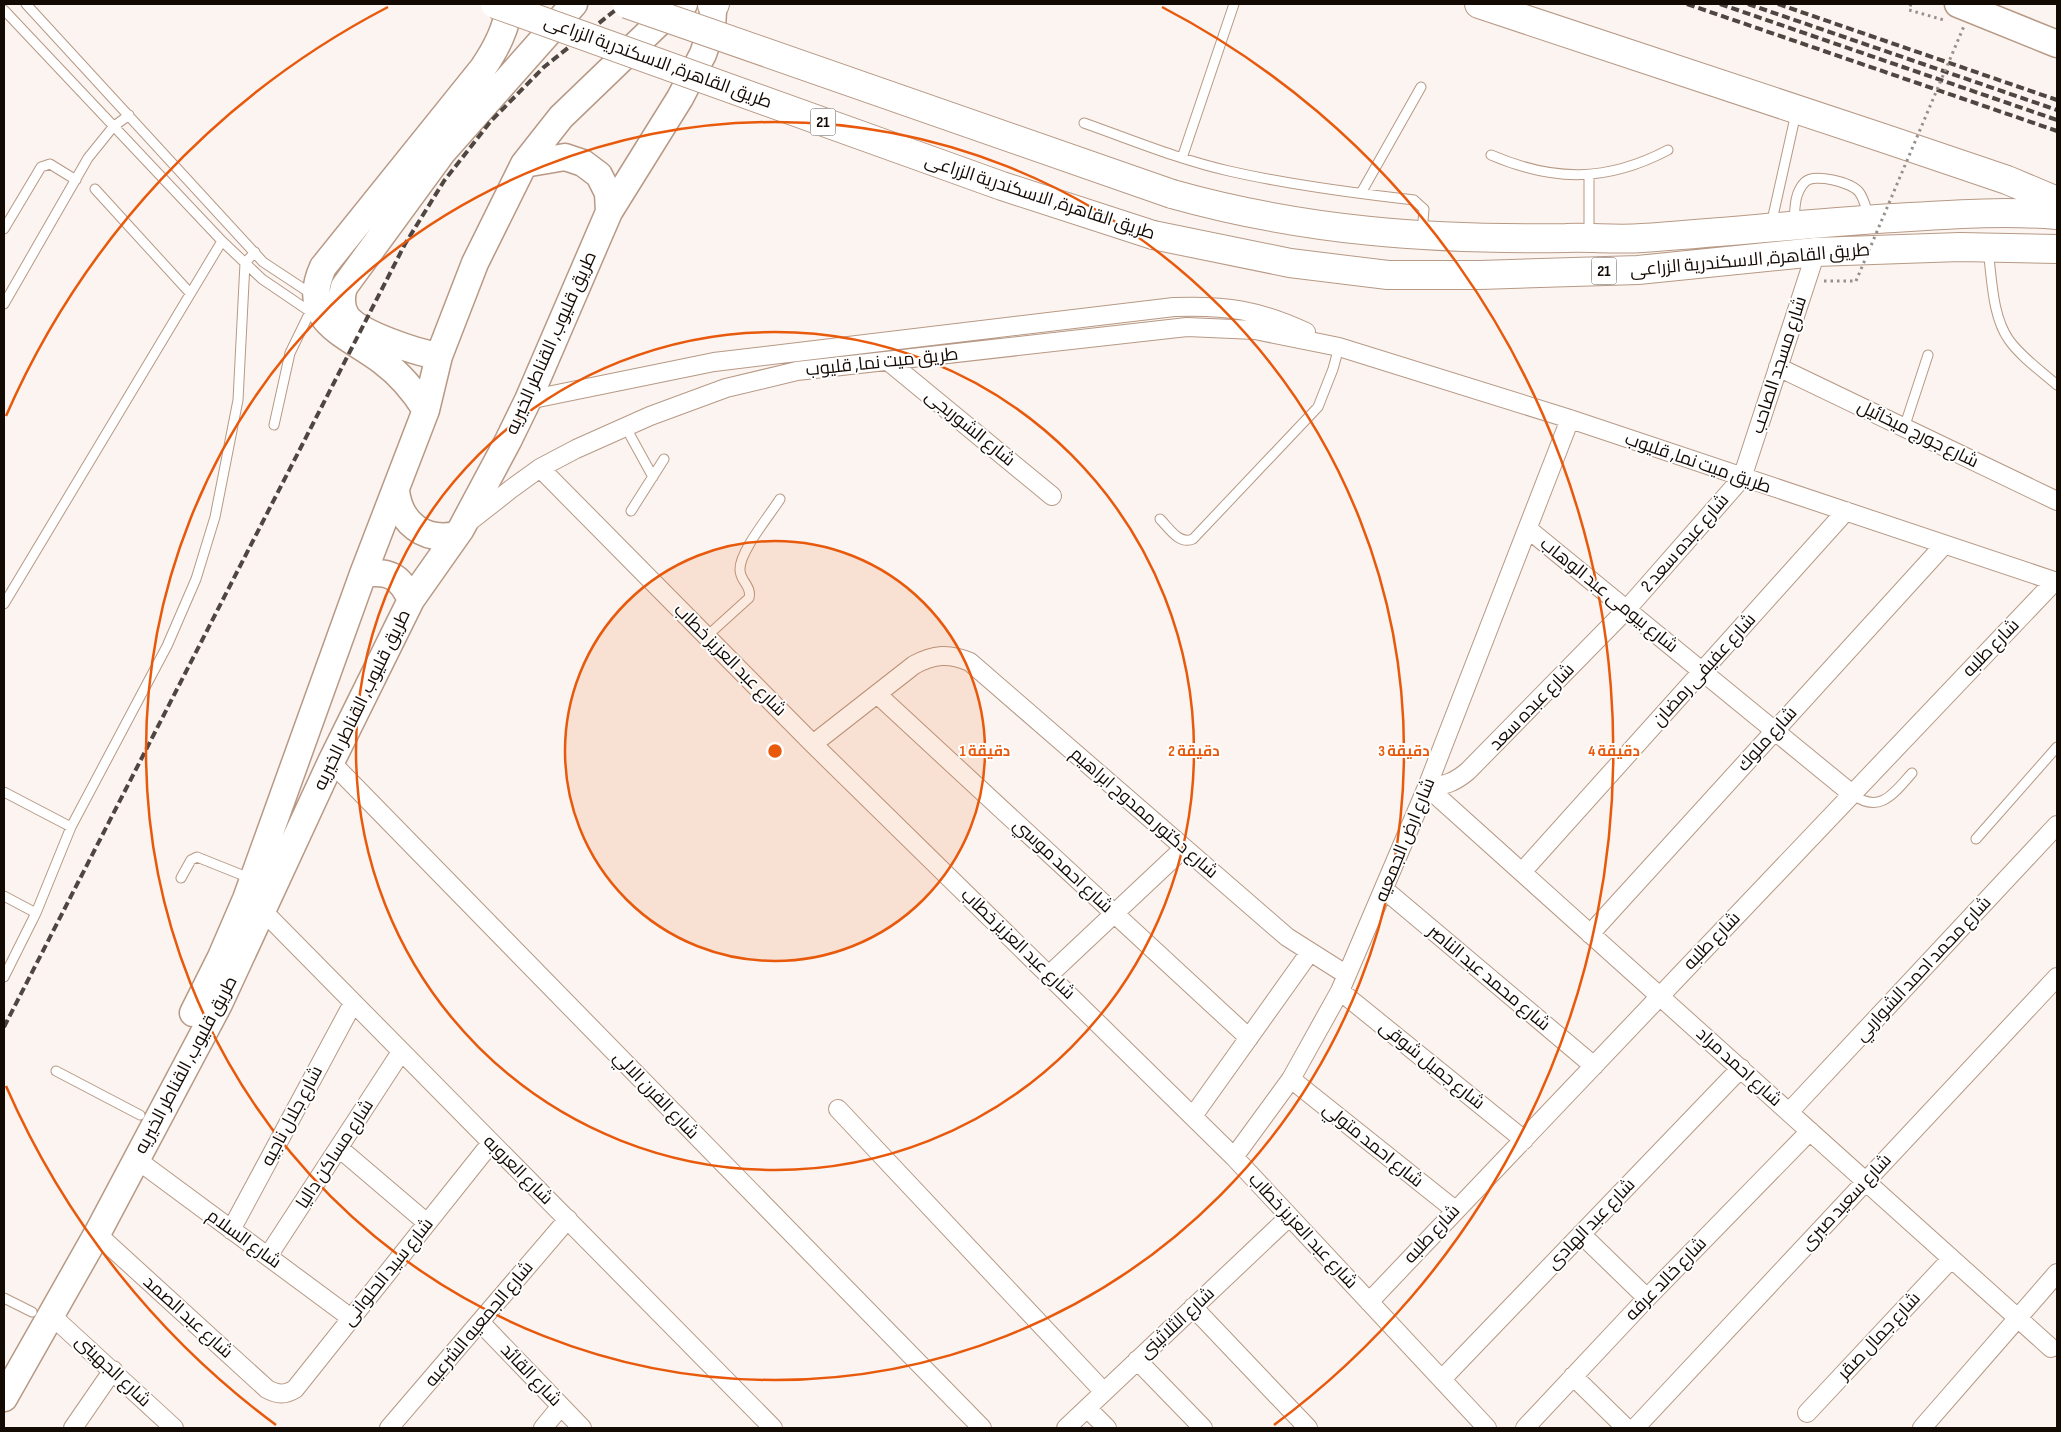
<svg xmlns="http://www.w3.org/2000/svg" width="2061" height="1432" font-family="'Sofia Sans Condensed',Cairo,sans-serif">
	<rect width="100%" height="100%" fill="#fbf4f0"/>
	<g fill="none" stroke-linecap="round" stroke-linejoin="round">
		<defs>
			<path id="service" d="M 26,4 L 263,262 L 313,295
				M 4,10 L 222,241 L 262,279 L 315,315
				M 1084,123 C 1132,140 1180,160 1229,171 C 1290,185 1352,193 1414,200 L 1424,209 L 1422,233
				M 1491,155 C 1554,182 1607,182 1668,150
				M 1182,158 L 1234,4
				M 1589,175 L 1589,235
				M 95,189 L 190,293
				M 1361,193 L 1421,87
				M 1794,223 C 1795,209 1794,193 1805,182 C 1814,173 1851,182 1859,192 C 1864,198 1866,209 1869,217
				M 1771,225 L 1796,113
				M 4,229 L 41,167 L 50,164 L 76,180
				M 1988,250 C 1992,278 1992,316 2009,340 C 2021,357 2041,371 2057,385
				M 4,304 L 88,158 L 113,127 L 129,115
				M 274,425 L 290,353 L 310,312
				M 625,426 L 653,477
				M 1904,428 L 1928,355
				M 631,511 L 664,459
				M 1160,519 C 1169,528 1179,545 1193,539 L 1318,407 L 1333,369 L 1339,347
				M 4,604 L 222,241
				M 707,636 L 749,598 C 752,586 740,581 740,570 C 739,552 770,515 780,499
				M 4,792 L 71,827
				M 1852,794 C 1880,815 1894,793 1912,773
				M 1976,839 L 2057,747
				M 181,878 L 191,860 L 197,857 L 252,879
				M 4,896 L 36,913
				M 4,977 L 36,913 L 71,827 L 167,646 L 196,579 L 215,517 L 238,400 L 245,263 L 255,252
				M 56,1071 L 140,1115
				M 4,1298 L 32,1312"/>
			<path id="minor" d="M 888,361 L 1052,496
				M 1778,367 L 2057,501
				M 528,400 L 714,362 L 1174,307 C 1227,305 1258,310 1306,332
				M 540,468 L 813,744 L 1234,1157 L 1487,1428
				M 469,522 L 511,489 L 540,468 L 576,449 L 650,416 L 726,388 L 797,371 L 1187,327 L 1255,330 L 1339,347 L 1570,419 L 2057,582
				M 1528,529 L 1852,794
				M 877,694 L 1249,1038
				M 813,744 L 914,665 C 934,654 949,653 970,662 L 1287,937 L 1347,975
				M 331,762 L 982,1428
				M 1427,787 L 2051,1348
				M 1427,787 C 1445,786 1455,782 1468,771 L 1627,609 L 1742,478 L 1816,252
				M 1522,872 L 1846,511
				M 1385,890 L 1594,1066
				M 263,911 L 773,1428
				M 1590,934 L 1944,545
				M 1049,975 L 1184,848
				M 1340,991 L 1524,1140
				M 1291,1079 L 1455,1210
				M 838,1109 L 1104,1392
				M 1789,1112 L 2057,825
				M 1193,1116 L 1310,952
				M 339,1148 L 427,1223
				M 1234,1157 L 1291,1079 L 1340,991 L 1427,787 L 1570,419
				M 136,1159 L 351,1318
				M 231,1230 L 353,1003
				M 97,1234 L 267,1389 C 278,1395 285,1395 295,1389 L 491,1143
				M 1581,1234 L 1647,1298
				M 268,1256 L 401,1052
				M 1369,1302 L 2055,581
				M 1193,1307 L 1308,1428
				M 51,1315 L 174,1428
				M 480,1322 L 582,1428
				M 1137,1360 L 1203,1428
				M 1573,1376 L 1626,1428
				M 1442,1379 L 1741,1068
				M 1087,1408 L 1107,1428
				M 1807,1413 L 1951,1259
				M 73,1428 L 113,1370
				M 389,1428 L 568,1219
				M 543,1428 L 561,1406
				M 1066,1428 L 1289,1217
				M 1525,1428 L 1647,1298 L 1810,1131
				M 1635,1428 L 2057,977
				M 1922,1428 L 2057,1273"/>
			<path id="secondary" d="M 1958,4 L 2057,44
				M 524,164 L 565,157 L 583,163 L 599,175 L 608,193 L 609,212
				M 439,356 C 418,353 360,334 347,317 C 340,307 341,297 344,287 L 442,153 L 574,4
				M 426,410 C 414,391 401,375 382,361 C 347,334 298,322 323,267 L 483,68 C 497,47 506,29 510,4
				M 396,491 C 400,523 424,542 456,535
				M 363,574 C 389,570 400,576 411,600
				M 193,1013 L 221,957 L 246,899 L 363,574 L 426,410 L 439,356 L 475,263 L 524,164 L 561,117 L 667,15 L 684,4
				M 4,1398 L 97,1234 L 219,1004 L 331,762 L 411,600 L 461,529 L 508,441 L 528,400 L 609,212 L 680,98 L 703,54 L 712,28 L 713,11"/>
			<path id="trunk" d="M 1479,4 L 1883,138 L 2007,180 L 2057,201
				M 712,5 L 715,4
				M 1172,194 C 1304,231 1430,240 1566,238 C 1591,237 1617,240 1642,238 C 1732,232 1820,222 1910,217 C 1959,214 2008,211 2057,215
				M 1153,235 L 1290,263 L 1388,275 L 1480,275 L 1638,270 L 1816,252 L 1960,247 L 2057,249"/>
		</defs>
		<use href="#service" stroke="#b79985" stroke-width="11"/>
		<use href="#minor" stroke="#b79985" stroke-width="20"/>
		<use href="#secondary" stroke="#b79985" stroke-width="29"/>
		<use href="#trunk" stroke="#b79985" stroke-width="30"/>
		<path stroke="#978f8a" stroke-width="3" stroke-dasharray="2.5 4" stroke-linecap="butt" d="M 1911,4 L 1909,10 L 1944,20
			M 1824,281 L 1856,281"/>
		<use href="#service" stroke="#fff" stroke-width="9"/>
		<use href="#minor" stroke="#fff" stroke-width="18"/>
		<use href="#secondary" stroke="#fff" stroke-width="26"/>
		<use href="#trunk" stroke="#fff" stroke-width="28"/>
		<path stroke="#4f4641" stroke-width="4" stroke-dasharray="8 4" stroke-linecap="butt" d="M 1687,4 L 2057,131
			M 1720,4 L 2057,120
			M 1748,4 L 2057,110
			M 1778,4 L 2057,100
			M 4,1027 L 405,244 L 444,181 L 491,121 L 544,67 L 623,4"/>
		<defs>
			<path id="trunk-bridge" d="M 495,4 L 1002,186 L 1153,235
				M 627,4 L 1172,194"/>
		</defs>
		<use href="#trunk-bridge" stroke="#b79985" stroke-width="30" stroke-linecap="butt"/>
		<path stroke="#978f8a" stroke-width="3" stroke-dasharray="2.5 4" stroke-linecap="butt" d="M 1856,281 L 1964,26"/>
		<use href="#trunk-bridge" stroke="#fff" stroke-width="28"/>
	</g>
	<circle cx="775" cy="751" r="210" fill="#e8590c" fill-opacity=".12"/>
	<g fill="none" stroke="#e8590c" stroke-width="2.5">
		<circle cx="775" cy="751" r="210"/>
		<circle cx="775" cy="751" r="419"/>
		<circle cx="775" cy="751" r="629"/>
		<path d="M276 1425A839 839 0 0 1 6 1086M6 416A839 839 0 0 1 388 7M1162 7A839 839 0 0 1 1274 1425"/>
	</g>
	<g text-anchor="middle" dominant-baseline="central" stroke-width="4" stroke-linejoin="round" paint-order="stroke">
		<g fill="#fff" stroke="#5a544f" stroke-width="1">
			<rect x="810.5" y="108.5" width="25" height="27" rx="4"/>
			<rect x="1591.5" y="257.5" width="25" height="27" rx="4"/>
		</g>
		<g font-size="16" font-weight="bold" fill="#140a04">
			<text x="823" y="122">21</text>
			<text x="1604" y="271">21</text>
		</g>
		<g font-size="18" fill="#140a04" stroke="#fff">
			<text transform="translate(658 62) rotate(20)">طريق القاهرة, الاسكندرية الزراعى</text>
			<text transform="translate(1040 197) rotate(18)">طريق القاهرة, الاسكندرية الزراعى</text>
			<text transform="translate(1750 260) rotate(-5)">طريق القاهرة, الاسكندرية الزراعى</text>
			<text transform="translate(551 343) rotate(-66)">طريق قليوب, القناطر الخيريه</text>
			<text transform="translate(882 362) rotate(-6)">طريق ميت نما, قليوب</text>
			<text transform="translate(1779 365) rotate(-72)">شارع مسجد الصاحب</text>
			<text transform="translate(970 428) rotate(39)">شارع الشوربجى</text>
			<text transform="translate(1918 434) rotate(26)">شارع جورج ميخائيل</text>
			<text transform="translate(1698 463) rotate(19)">طريق ميت نما, قليوب</text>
			<text transform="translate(1685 543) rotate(-49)">شارع عبده سعد 2</text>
			<text transform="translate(1609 595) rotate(39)">شارع بيومى عبد الوهاب</text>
			<text transform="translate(1991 648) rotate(-46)">شارع طلبه</text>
			<text transform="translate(730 660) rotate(45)">شارع عبد العزيز خطاب</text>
			<text transform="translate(1704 670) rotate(-48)">شارع عفيفى رمضان</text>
			<text transform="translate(362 700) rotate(-64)">طريق قليوب, القناطر الخيريه</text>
			<text transform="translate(1532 707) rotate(-46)">شارع عبده سعد</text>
			<text transform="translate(1767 739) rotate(-48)">شارع ملوك</text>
			<text transform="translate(1144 813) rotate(41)">شارع دكتور ممدوح ابراهيم</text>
			<text transform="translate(1405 840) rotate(-68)">شارع ارض الجمعيه</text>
			<text transform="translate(1063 866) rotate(43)">شارع احمد موسي</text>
			<text transform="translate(1712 941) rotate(-46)">شارع طلبه</text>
			<text transform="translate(1018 944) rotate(44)">شارع عبد العزيز خطاب</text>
			<text transform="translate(1923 969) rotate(-47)">شارع محمد احمد الشواربي</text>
			<text transform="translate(1489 978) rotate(40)">شارع محمد عبد الناصر</text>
			<text transform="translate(186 1065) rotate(-62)">طريق قليوب, القناطر الخيريه</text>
			<text transform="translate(1432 1065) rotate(39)">شارع جميل شوقى</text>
			<text transform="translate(1739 1067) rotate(42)">شارع احمد مراد</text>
			<text transform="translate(656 1095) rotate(46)">شارع الفرن الالي</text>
			<text transform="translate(292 1116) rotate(-62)">شارع جلال ناجيه</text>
			<text transform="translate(1373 1145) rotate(39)">شارع احمد متولي</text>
			<text transform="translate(335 1154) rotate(-57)">شارع مساكن داليا</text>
			<text transform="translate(518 1170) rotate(45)">شارع العروبه</text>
			<text transform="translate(1846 1202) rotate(-47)">شارع سعيد صبرى</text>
			<text transform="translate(1591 1224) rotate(-46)">شارع عبد الهادى</text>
			<text transform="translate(1303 1231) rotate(47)">شارع عبد العزيز خطاب</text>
			<text transform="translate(1432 1234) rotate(-47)">شارع طلبه</text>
			<text transform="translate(244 1239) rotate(36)">شارع السلام</text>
			<text transform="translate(388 1272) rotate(-51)">شارع سيد الحلوانى</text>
			<text transform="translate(1666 1279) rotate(-46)">شارع خالد عرفه</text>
			<text transform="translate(188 1317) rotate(42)">شارع عبد الصمد</text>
			<text transform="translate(1177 1323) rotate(-43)">شارع الثلاثينى</text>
			<text transform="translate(479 1324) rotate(-50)">شارع الجمعيه الشرعيه</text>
			<text transform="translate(1879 1336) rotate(-47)">شارع جمال صقر</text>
			<text transform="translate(113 1371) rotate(43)">شارع الجهينى</text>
			<text transform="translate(531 1375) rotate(46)">شارع القائد</text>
		</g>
	</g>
	<circle cx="775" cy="751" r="8" fill="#e8590c" stroke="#fff" stroke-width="2.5"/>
	<g font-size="15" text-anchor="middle" font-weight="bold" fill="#e8590c" stroke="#fff" stroke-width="4" stroke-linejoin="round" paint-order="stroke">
		<text x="985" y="756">1 دقيقة</text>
		<text x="1194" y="756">2 دقيقة</text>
		<text x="1404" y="756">3 دقيقة</text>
		<text x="1614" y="756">4 دقيقة</text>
	</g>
	<rect width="2061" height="1432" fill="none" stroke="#140a04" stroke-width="10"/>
</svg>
